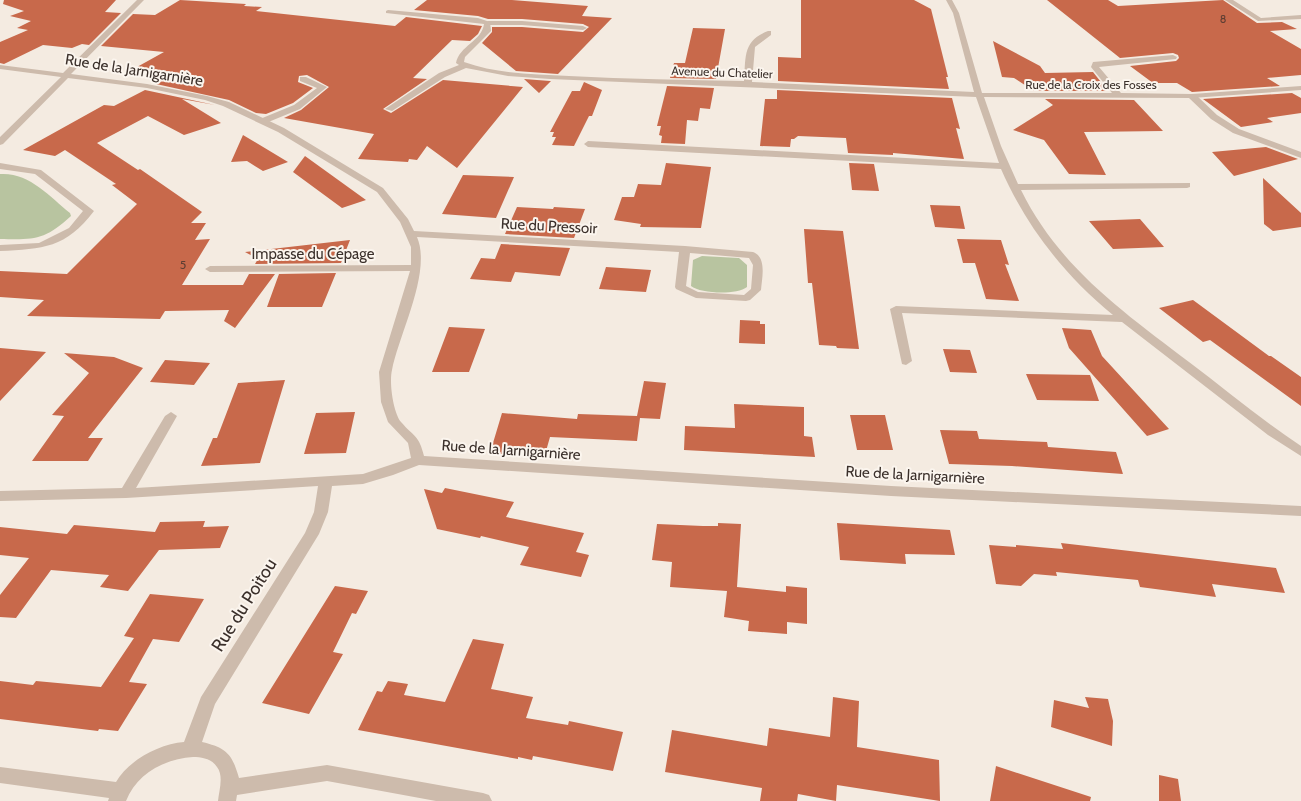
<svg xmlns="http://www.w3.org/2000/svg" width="1301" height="801" font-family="Cabin,sans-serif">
	<rect width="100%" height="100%" fill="#f4ebe1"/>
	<path fill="#b8c4a0" d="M 0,174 C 29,172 49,196 70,213 L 71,216 C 45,240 34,240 0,239 Z
		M 702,256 L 739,258 L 747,265 L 747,287 C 737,295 701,294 691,286 L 693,260 Z"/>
	<path fill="#c8694b" d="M 4,0 L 116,0 L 105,12 L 121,13 L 89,45 L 82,44 L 72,48 L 43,45 L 4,64 L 0,63 L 0,42 L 28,30 L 17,28 L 31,21 L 10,16 L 24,11 L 3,4 Z
		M 180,0 L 246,4 L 244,6 L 262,7 L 256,11 L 395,26 L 406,17 L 482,26 L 478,34 L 470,41 L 452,40 L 413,78 L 427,79 L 383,109 L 391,113 L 443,80 L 523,87 L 457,168 L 427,146 L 417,160 L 409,159 L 408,162 L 358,159 L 374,134 L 284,118 L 301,110 L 329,87 L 307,75 L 299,76 L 298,82 L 313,88 L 293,103 L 266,114 L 256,113 L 229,100 L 156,84 L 177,73 L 137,67 L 164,52 L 101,46 L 133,14 L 155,15 Z
		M 427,0 L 512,0 L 588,6 L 582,16 L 612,18 L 558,74 L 516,71 L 482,43 L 492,32 L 492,27 L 522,27 L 583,32 L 589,27 L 583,24 L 522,19 L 488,19 L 478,16 L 414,10 Z
		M 801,0 L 914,0 L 931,9 L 948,77 L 946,77 L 949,89 L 778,81 L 778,57 L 801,58 Z
		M 1047,0 L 1108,0 L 1118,6 L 1223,0 L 1257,23 L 1282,22 L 1297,29 L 1270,31 L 1301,49 L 1301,75 L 1267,78 L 1280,86 L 1192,92 L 1177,83 L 1153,83 L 1130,66 L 1176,61 L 1179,58 L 1178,55 L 1173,53 L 1120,58 Z
		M 693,28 L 725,29 L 716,79 L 670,78 L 674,63 L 685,63 Z
		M 993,41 L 1040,66 L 1045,73 L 1093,72 L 1108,91 L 1034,91 L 1014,78 L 1002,77 Z
		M 524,79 L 550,81 L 551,81 L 539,93 Z
		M 584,82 L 602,90 L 592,116 L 589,116 L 574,146 L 552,145 L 556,137 L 552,137 L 554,132 L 550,132 L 572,91 L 580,91 Z
		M 667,86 L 714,88 L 710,109 L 700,108 L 698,121 L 687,120 L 685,144 L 661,143 L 662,136 L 659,135 L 661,126 L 657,126 Z
		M 145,90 L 215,105 L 182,99 L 221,123 L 184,135 L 148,116 L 97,143 L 138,170 L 140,169 L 202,212 L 191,223 L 206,223 L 195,240 L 210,239 L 182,285 L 243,285 L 249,274 L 275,274 L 235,328 L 224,321 L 229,310 L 165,311 L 160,319 L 27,316 L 44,300 L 0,297 L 0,271 L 67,274 L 137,204 L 112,185 L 116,184 L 65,150 L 55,156 L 23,150 L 104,105 L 114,106 Z
		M 777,90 L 952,98 L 960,129 L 956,128 L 964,159 L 893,153 L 893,155 L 848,153 L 846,138 L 798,136 L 794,139 L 791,139 L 790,147 L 760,146 L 765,99 L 777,99 Z
		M 1292,93 L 1301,98 L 1301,113 L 1267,118 L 1273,122 L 1241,127 L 1203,99 Z
		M 1045,99 L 1134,100 L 1163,131 L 1084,132 L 1106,175 L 1069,174 L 1044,140 L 1013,130 L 1053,105 Z
		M 243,135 L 288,162 L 263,171 L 247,161 L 231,162 Z
		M 1266,147 L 1298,159 L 1234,176 L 1212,152 Z
		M 305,156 L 366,200 L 342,208 L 293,172 Z
		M 666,163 L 711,167 L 701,228 L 640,227 L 641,224 L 614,220 L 622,197 L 634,197 L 638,184 L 661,185 Z
		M 849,163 L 874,164 L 879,191 L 852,190 Z
		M 463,175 L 514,177 L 496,218 L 442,214 Z
		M 1263,178 L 1301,213 L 1301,227 L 1273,231 L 1264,224 Z
		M 930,205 L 960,206 L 965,229 L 935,227 Z
		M 517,207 L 553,209 L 554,207 L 585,209 L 574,238 L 505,234 Z
		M 1140,219 L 1164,247 L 1113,249 L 1089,221 Z
		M 804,229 L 843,231 L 859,349 L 837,348 L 836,346 L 819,345 L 812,283 L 808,283 Z
		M 957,239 L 1001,240 L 1009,265 L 1005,264 L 1019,301 L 986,299 L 975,263 L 963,263 Z
		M 350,240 L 341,263 L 255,264 L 258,259 L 245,252 Z
		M 501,244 L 570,248 L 560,276 L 515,272 L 511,282 L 470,279 L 481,258 L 495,259 Z
		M 606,267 L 651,270 L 646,292 L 599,289 Z
		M 336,273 L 322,307 L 267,307 L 279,274 Z
		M 1193,300 L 1269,356 L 1271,356 L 1301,377 L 1301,406 L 1210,340 L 1203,342 L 1159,308 Z
		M 740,320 L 760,321 L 760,324 L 765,324 L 765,344 L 739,343 Z
		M 449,327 L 485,329 L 469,372 L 432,372 Z
		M 1062,328 L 1091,330 L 1102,356 L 1169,429 L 1147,436 L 1069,348 Z
		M 0,348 L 46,352 L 0,401 Z
		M 943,349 L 970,350 L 977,373 L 950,372 Z
		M 64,353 L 114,357 L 143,368 L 88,438 L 103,438 L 88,461 L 32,461 L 64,416 L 52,415 L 89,373 Z
		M 165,360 L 210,363 L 194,385 L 150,382 Z
		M 1026,374 L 1090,375 L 1099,401 L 1037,400 Z
		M 285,380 L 260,463 L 201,466 L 213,438 L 217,438 L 238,383 Z
		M 644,381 L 666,383 L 660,419 L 640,418 L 637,441 L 550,437 L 544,458 L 490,453 L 502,413 L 577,419 L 578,414 L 637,416 Z
		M 734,404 L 804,407 L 804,436 L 812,437 L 815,457 L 684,450 L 685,426 L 735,428 Z
		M 355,412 L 346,453 L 304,454 L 316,413 Z
		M 850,415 L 885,415 L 893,450 L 857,450 Z
		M 940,430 L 977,431 L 979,439 L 1047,442 L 1048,447 L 1116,452 L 1123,474 L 1012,466 L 949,464 Z
		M 445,488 L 514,502 L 506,517 L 584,533 L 576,552 L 589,555 L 581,577 L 520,565 L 529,547 L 481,536 L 480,538 L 437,529 L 424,489 L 442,493 Z
		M 205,521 L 203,527 L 229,526 L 220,548 L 159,550 L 128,591 L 100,587 L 109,575 L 51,570 L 16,618 L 0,617 L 0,595 L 29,558 L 0,555 L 0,527 L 67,534 L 74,525 L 155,532 L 160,522 Z
		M 718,523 L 741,524 L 737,587 L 786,592 L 786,586 L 807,588 L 807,624 L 787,622 L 787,634 L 748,631 L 749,621 L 724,617 L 727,591 L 670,587 L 672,562 L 652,560 L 657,524 L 703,526 L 718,526 Z
		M 837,523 L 950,530 L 955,555 L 905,554 L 906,564 L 840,560 Z
		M 1061,543 L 1276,568 L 1285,593 L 1212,584 L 1216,597 L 1140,587 L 1138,580 L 1056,572 L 1057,576 L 1034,574 L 1021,586 L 996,584 L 989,545 L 1016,547 L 1016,545 L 1063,549 Z
		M 335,586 L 368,591 L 356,614 L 352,613 L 333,652 L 343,654 L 309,714 L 262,703 Z
		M 150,594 L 204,599 L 179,642 L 153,639 L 129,682 L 147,684 L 118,731 L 99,729 L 98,731 L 0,719 L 0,681 L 33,685 L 36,681 L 101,687 L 134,638 L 124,636 Z
		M 473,639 L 504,644 L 491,689 L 533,697 L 526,718 L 568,725 L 569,721 L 623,732 L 613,771 L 533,756 L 532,760 L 518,757 L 518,759 L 358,730 L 377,691 L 382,692 L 388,681 L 408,684 L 404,695 L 445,702 Z
		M 833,697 L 859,701 L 857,747 L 939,760 L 940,801 L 837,785 L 836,801 L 798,794 L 797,801 L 760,801 L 762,788 L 665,772 L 672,730 L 767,746 L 769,728 L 830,737 Z
		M 1085,697 L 1108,699 L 1113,721 L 1112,746 L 1051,727 L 1054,700 L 1089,708 Z
		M 996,766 L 1091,797 L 1090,801 L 990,801 Z
		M 1159,775 L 1178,779 L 1181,801 L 1159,801 Z"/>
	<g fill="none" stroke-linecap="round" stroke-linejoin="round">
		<path fill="#cdbbac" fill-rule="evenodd" d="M 522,21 L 583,26 L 587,28 L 583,30 L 522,25 L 488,25 L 485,23 L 488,21 Z
			M 300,77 L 306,77 L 327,87 L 300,109 L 266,123 L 260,123 L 260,119 L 294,105 L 317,88 L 300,81 Z
			M 1189,94 L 1195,94 L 1217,115 L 1239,129 L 1301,152 L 1301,158 L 1233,133 L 1211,119 L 1189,98 Z
			M 0,163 L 41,170 L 94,211 C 66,248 43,249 0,251 L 0,245 L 39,243 L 69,228 L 83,211 L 35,174 L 0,169 Z"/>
		<path fill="#cdbbac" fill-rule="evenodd" d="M 137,0 L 144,0 L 71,74 L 147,84 L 207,96 L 229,102 L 284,128 L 383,188 L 408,219 L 414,231 L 685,246 L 753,252 C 767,257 762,278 761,290 L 750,300 L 746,301 L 696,298 L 676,289 L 675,287 L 679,252 L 417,237 C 432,272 399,334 392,370 C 389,382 393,412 401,422 C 414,437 419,435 424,456 L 891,486 L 1301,506 L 1301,516 L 891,496 L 419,465 L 393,475 L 363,484 L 332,486 L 328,512 L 319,534 L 215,704 L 202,742 C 227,748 232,754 239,778 L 327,765 L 483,793 L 489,795 L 492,801 L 436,801 L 327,781 L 237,795 L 236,801 L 218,801 C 219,791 224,776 217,767 C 212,759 202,757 193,757 C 165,759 137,773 126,801 L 108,801 L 109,798 L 0,783 L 0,767 L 116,782 C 129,760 159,744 184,742 L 201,697 L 305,533 L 314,512 L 318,486 L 126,498 L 0,501 L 0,491 L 122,488 L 165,416 L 171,412 L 177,416 L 136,488 L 363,474 L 411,458 L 408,443 L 388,422 L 381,402 L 379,372 L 410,271 L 210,272 L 205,269 L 210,266 L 411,265 L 411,247 L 400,222 L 377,192 L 278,132 L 223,106 L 205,100 L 147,88 L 68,78 L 3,144 L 0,145 L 0,137 L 61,77 L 0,69 L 0,65 L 63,73 ZM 690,253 L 749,258 L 753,265 L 751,289 L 744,295 L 698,292 L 686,286 Z
			M 946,0 L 952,0 L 959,13 L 982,93 L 1112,93 L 1091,67 L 1093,62 L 1173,55 L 1177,57 L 1176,59 L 1099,67 L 1121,93 L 1192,94 L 1301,86 L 1301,90 L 1192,98 L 984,97 L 1001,146 L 1018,184 L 1190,183 L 1190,187 L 1187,188 L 1021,190 C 1059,267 1122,311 1189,362 C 1226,390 1262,420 1301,446 L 1301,456 L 1268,435 L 1122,322 L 902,313 L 912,361 L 906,365 L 902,364 L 890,309 L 896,306 L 1113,315 C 1064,275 1026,226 1001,169 L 588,147 L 584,144 L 588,141 L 999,163 L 976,97 L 550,79 L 508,76 L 466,68 L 445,77 L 392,111 L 385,109 L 439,73 L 459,65 L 456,63 C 459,46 482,41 484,24 L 386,13 L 386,11 L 388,10 L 478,18 L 490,22 L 491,31 L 465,57 L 464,62 C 497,74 534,74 569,76 C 628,79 686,80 744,81 C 746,58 742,41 768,31 L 771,31 L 771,35 L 755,47 L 752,82 L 974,92 L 953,13 Z
			M 1225,0 L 1233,0 L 1261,18 L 1301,15 L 1301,19 L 1258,21 Z"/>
	</g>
	<g text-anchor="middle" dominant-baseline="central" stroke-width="4" stroke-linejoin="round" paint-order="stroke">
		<g font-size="11" fill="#5e3e33">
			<text x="1223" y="19">8</text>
		</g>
		<g font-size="12" fill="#3b302b" stroke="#fbf5ee">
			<text transform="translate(722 72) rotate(2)">Avenue du Chatelier</text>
			<text x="1091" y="84">Rue de la Croix des Fosses</text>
		</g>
		<g font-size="12" fill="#5e3e33">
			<text x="183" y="264">5</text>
		</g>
		<g font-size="15" fill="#3b302b" stroke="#fbf5ee">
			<text transform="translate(134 70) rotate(9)">Rue de la Jarnigarnière</text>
			<text transform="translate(549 226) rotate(3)">Rue du Pressoir</text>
			<text x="313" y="254">Impasse du Cépage</text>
			<text transform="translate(511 450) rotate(4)">Rue de la Jarnigarnière</text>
			<text transform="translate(915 475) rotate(3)">Rue de la Jarnigarnière</text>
		</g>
		<g font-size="18" fill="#3b302b" stroke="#fbf5ee">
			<text transform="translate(244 605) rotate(-58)">Rue du Poitou</text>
		</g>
	</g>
</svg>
